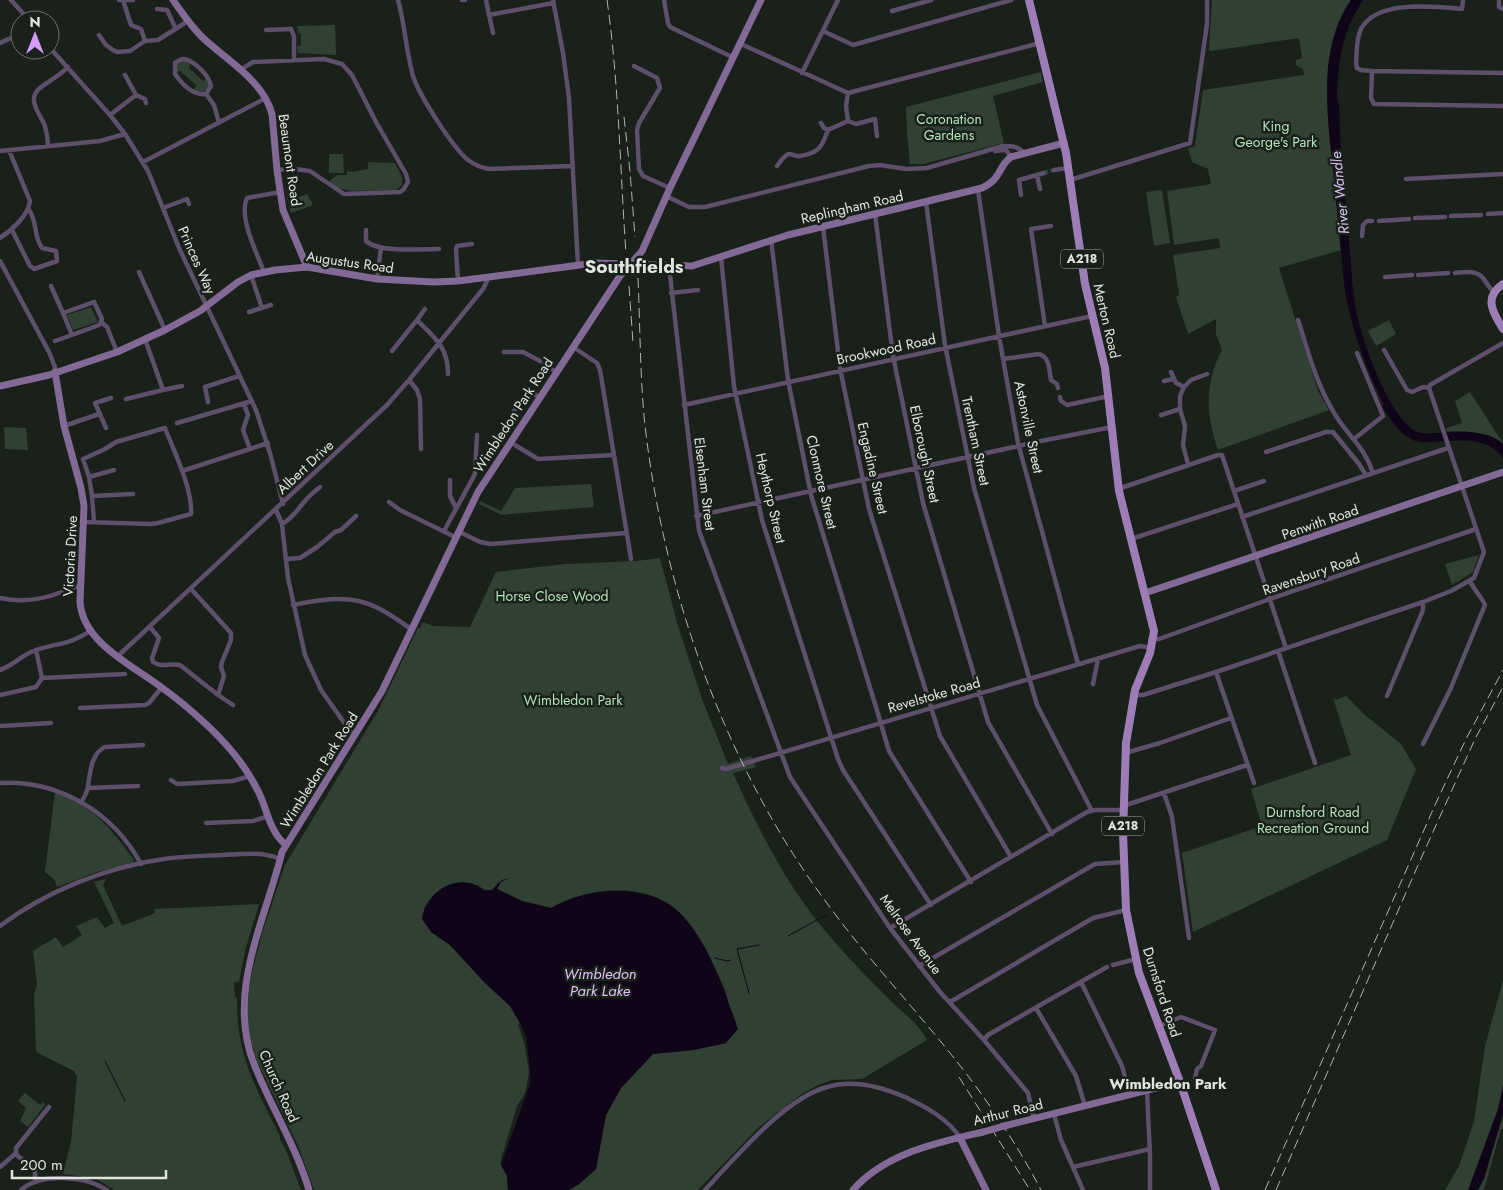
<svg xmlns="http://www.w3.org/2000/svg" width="1503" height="1190" font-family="Jost,sans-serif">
	<rect width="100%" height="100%" fill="#19211a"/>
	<path fill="#304032" d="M 1212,0 L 1351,0 C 1316,51 1328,121 1334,178 C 1337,202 1338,226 1341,250 L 1279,268 L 1318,391 L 1329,410 L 1218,450 C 1206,415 1204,384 1222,350 L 1216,334 L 1216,319 L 1188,334 L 1176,297 L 1179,295 L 1173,255 L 1220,248 L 1219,238 L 1174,245 L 1167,191 L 1211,184 L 1208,169 L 1192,162 L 1188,148 L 1195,146 L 1203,90 L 1304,75 L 1303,69 L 1296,65 L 1296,60 L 1302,58 L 1299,38 L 1212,51 L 1209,50 Z
		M 335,25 L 336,55 L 298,53 L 297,46 L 301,46 L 301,34 L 298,33 L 297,26 Z
		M 184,61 L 190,64 L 189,68 L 203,81 L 207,78 C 210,85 208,90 201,93 L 194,90 L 196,85 L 180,71 L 175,72 L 176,65 Z
		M 1041,72 L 1043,82 L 993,96 L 1004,143 L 923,164 L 910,164 L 907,134 L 906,107 Z
		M 329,154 L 343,154 L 344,173 L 329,173 Z
		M 368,162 L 395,163 L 402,177 L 402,185 L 396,190 L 351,191 L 338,188 L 329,181 L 337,175 L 347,175 L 347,171 C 353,173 361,170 368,169 Z
		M 1162,190 L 1170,243 L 1154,246 L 1146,192 Z
		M 307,194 L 313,205 L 291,213 L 287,198 L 296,198 Z
		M 91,307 L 98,322 L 73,330 L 67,315 Z
		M 1389,320 L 1396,334 L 1376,346 L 1368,331 Z
		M 1470,392 L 1503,443 L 1503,444 C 1490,431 1465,432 1447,432 L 1446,428 L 1462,423 L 1455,401 Z
		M 4,427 L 26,428 L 28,450 L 5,449 Z
		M 591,484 L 594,507 L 500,515 L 500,514 L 479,504 L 480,501 L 501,511 L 515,488 Z
		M 1479,555 L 1473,572 L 1452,585 L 1445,564 Z
		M 660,558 L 678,626 L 702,699 L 728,764 L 751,756 L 756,766 L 753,768 L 733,773 C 759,831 790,892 833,940 C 851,961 871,981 891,1001 C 903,1013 920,1025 927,1040 L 862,1079 L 832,1080 L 816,1086 L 802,1094 L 759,1127 L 698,1190 L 569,1190 L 579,1184 L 596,1169 L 606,1115 L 621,1088 L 653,1054 L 693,1050 L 726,1043 C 727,1029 729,1014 728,1001 C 726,988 717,973 711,962 C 702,944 693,925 678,911 C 645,881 587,887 551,908 L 522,901 L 497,889 L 501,882 L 509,878 L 498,883 L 492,890 L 484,890 L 477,885 C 452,886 437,884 424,909 L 431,932 L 450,945 L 485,983 L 510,1006 L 520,1023 L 518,1024 L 525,1046 L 529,1072 L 525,1093 L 517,1106 L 500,1163 L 507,1176 L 508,1190 L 314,1190 L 299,1148 L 256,1059 L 248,1031 L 247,1008 L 251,977 L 262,933 L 285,865 L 379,709 L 418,628 L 421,627 L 422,622 L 434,626 L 470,627 L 496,572 L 565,564 L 636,561 Z
		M 1346,696 L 1365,715 L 1401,744 L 1416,769 L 1387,840 L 1193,932 L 1182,853 L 1262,826 L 1251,789 L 1351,755 L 1333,698 L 1336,700 Z
		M 55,792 C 95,808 109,826 134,860 L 133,862 L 97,872 L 57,887 L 54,879 L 45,872 Z
		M 106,879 L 103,885 L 122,926 L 155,913 L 154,909 L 259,904 L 245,951 L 239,982 L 234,982 L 235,997 L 237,999 C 236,1054 256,1089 280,1136 L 280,1140 L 286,1150 L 301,1190 L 114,1190 L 97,1179 L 63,1174 L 71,1142 L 77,1077 L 74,1071 L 36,1052 L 34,995 L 37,985 L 33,951 L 56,937 L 63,947 L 82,935 L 76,926 L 97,917 L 105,928 L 114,923 L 94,882 Z
		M 1503,980 L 1503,1129 L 1501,1129 L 1484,1190 L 1445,1190 L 1459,1166 L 1474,1121 L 1485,1046 Z
		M 25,1093 L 40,1105 L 43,1102 L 45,1105 L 28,1127 L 20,1121 L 26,1108 L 18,1101 Z"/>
	<path fill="#100419" d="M 1351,0 L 1363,0 C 1346,26 1339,51 1338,82 C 1337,91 1336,98 1339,104 C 1340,150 1345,194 1349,240 C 1351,263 1352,288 1356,311 C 1363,343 1386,409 1412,429 C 1421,436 1435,433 1445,432 C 1463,431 1490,431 1503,444 L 1503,458 C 1486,435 1457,441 1432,442 C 1425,442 1419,443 1413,440 C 1399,434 1390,418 1382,406 L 1384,405 C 1366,368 1352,331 1345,291 C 1341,254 1338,218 1334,181 C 1329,123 1315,52 1351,0 Z
		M 509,878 L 501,882 L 497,889 L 522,901 L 551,908 C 572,896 597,890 621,891 C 640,892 659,896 674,908 C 706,933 725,992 738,1029 L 726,1043 L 693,1050 L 653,1054 L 621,1088 L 606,1115 L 596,1169 L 579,1184 L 569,1190 L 508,1190 L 507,1176 L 501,1165 L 530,1084 L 530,1069 L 526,1037 L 520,1023 L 510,1006 L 485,983 L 450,945 L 431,932 L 422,919 C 427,890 459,871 484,890 L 492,890 L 502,880 Z
		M 1503,1085 L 1503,1115 L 1484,1179 L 1478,1190 L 1468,1190 L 1498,1109 Z"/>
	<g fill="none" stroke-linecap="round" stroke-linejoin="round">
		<path stroke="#100419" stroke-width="1" d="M 788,936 L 826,915
			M 715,958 L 727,961 L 731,960
			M 749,993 L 737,949 L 759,945
			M 105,1061 L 125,1101"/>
		<path stroke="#373e38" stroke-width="4.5" stroke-dasharray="4.5 2" stroke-linecap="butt" d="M 1044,173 L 1054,170"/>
		<path stroke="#5e4f6b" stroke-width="4.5" d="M 11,0 L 29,20
			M 119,0 L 133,0
			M 123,0 L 131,25 L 141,29 L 145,41
			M 398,0 C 405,25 406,51 413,76 C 419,95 453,148 468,160 C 475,165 481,168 489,169 L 572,166
			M 462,0 L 465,0
			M 486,0 L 489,15 L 553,3
			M 553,0 L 563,53 L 569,98 L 578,265
			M 664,0 L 668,23 L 670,27 L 732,57
			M 1463,0 L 1462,9 C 1431,6 1376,0 1361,29 C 1356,39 1357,52 1356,63 L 1357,68 L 1361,70 L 1372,71 L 1503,73
			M 1499,0 L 1499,7 L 1503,9
			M 157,9 L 167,10 L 176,29
			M 892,11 L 931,0
			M 489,15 L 493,33
			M 266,30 L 291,29 L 294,36 L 294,60
			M 823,31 L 853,45 L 1011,0
			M 99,35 L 106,45 L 113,50 L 117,52 L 130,51 L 145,41 L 158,40 L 188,21
			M 0,43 L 20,34
			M 739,43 L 848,93 L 1040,43
			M 50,48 L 110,115 L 125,134 L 148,171 L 179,248 L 256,410 L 270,453 L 283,504
			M 182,59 C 193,59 209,75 211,86 L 206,94 C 193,96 182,84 175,74 L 175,63 Z
			M 634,66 L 657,78 L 660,88 L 639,123 L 637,130 L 639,169 L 643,176 L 670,188
			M 240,70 L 253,62 L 324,59 L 342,64 L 352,75 L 376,122 L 406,174 L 408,182 L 404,189 L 400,192 L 344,194 L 310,171 L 295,169 L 277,170
			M 1372,71 L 1371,98 L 1374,104 L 1503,106
			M 802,73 L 838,0
			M 125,75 L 136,95
			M 206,94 L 214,105 L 219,123
			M 110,115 L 136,95 L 145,99 L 146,103
			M 848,121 L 856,124 L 875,119 L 877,136
			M 821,123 L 824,128 L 828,130
			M 48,146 C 48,139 47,133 45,126 C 40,114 26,99 40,88 C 49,81 59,76 68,67
			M 0,151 L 100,141 L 125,134
			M 995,151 L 1006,150 L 1011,157
			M 143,162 L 266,98
			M 777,166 C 780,162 784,155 789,154 C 792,154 796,157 800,156 C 819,153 822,147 828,130 L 848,121 L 846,106 L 848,93
			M 1054,170 L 1068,168
			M 1037,175 L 1040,189
			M 1406,179 L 1503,174
			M 1070,180 L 1190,143 L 1207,24 L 1207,0
			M 978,190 L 999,336 L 1018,443 L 1078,664
			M 1021,195 L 1019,180 L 1044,173
			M 666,196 L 689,207 L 705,207 L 869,166 L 880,165 L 906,169 L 927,168 L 1003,146 C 1012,146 1018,146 1024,153
			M 926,202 L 945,345 L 974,488 L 1037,705 L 1092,811
			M 163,208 L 187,199 L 189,204
			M 875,214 L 893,356 L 923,503 L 988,722 L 1052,834
			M 1488,214 L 1503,213
			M 1451,216 L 1481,215
			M 1415,218 L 1445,217
			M 1379,221 L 1409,219
			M 823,227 L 840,368 L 869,509 L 940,736 L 1011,857
			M 12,230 L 30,266 L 34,269 L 57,261 L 56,251 L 42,248 C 33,236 38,221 28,208
			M 366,230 L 366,241 C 379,253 421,249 439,249
			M 1362,236 L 1363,225 L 1367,221 L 1372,221
			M 0,238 C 12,230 28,216 30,201 L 9,150
			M 771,239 L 788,380 L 811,495 L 879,717 L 889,751 L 971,882
			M 721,257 L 734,386 L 762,520 L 838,759 L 843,770 L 931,905
			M 0,261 L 49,352 L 55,367 L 55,372
			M 669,266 L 699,531 L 790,777 L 890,928 L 940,992 L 984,1040 L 1028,1093 L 1034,1119
			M 139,272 L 165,330
			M 264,272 C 257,253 238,217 247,198 L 280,192
			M 1455,273 C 1464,272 1477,270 1483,278 C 1487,283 1489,288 1494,292
			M 251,275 L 262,308
			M 1418,275 L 1448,273
			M 1385,277 L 1412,275
			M 377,279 L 381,248
			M 458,281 L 456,249 L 457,246 L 472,244
			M 51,286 L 63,313 L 94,302 L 102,319 L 101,322 L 107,327 L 117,352
			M 671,293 L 698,290
			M 249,312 L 271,305
			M 63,313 L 72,335 L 99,325 L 101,322
			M 417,320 L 425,309
			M 1298,320 C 1308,351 1316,383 1333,411 C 1346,435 1364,445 1373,473
			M 1045,326 L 1031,229 L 1051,226
			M 55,341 L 72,335
			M 573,347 L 597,363 L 600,370 L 631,559
			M 1384,350 L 1407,390 L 1412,392 L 1423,387 L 1429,388
			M 392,351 L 417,320 C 435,338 448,347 448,374
			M 504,352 L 523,352 L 540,361
			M 1003,359 L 1039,354 C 1050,357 1049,370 1051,380 L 1057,384 L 1058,388
			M 544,364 L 556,372
			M 409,380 L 417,390 L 420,399 L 421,449
			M 1164,381 L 1173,379
			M 1184,387 L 1191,380 L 1207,374
			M 163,390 L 182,386
			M 1060,397 L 1061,401 L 1067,405 L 1109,396
			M 126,399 L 163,390 L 145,339
			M 208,402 L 205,387 L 239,376
			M 244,404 L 248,415 L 243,430 L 250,449 L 268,443
			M 684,405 L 1092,316
			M 1180,409 L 1185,426 L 1183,445 L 1188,464
			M 514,411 L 527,392 L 531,392 L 539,397
			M 1161,415 L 1180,409 L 1180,396 L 1184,387 L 1176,383 L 1171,372
			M 177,423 L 252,401
			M 64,426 L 99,414
			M 106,428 L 95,403 L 111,398
			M 1354,439 L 1383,416 L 1357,353
			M 510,442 L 538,459 L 614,455
			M 1266,452 L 1326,432 L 1333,432 L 1359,464 L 1366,475
			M 182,471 L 250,449
			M 89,477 L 92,496 L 94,521
			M 450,480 L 450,496 L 456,508
			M 1118,489 L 1218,455 L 1222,455 L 1286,648
			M 1234,491 L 1264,481
			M 92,496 L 133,494
			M 389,502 L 400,510 L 455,537
			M 276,510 L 282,524 L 288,578 L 305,655 L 321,690 L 350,731 L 355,736
			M 696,516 L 1046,440 L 1112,427
			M 1242,517 L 1448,448
			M 84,522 L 151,524 L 158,523 L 191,514 C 193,490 174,451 165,428 L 116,442 L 105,449 L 83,459 L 89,477 L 114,470
			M 282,524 C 293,518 297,510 305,501 C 309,496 315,491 320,487
			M 444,531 L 475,474 L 477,435
			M 458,531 L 480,542 L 490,544 L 626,533
			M 1131,539 L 1238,504
			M 286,559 L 300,558 L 317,547 L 335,532 L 341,530 L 356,516
			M 0,598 C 21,603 41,600 62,592 C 68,590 74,587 80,586
			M 293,605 C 321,599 352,594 378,608 C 390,614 401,622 411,629
			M 150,627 L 159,638 L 152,658 L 153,662 C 162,668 170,663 180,665 L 218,695 L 224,676 L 221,667 L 222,662 L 231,640 L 231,633 L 191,589
			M 1154,639 L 1159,639 L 1270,599 L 1476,529
			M 1278,651 L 1315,763
			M 118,656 L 387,405 L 409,380 L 483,289 L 487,281 L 487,278
			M 0,670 C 12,666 20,657 31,652 C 52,643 69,646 90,631
			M 1216,672 L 1254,783
			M 42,678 L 125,674
			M 1093,684 L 1098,659
			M 0,695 L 36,687 L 42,678 L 36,650
			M 218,695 L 233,705
			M 1134,695 L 1143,695 L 1216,672 L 1423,602 L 1451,591 L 1474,578 L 1484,552 L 1429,388 L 1430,385 L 1503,343
			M 1387,696 L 1423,610 L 1423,602
			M 80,708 L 145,705 L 149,703 L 162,687
			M 0,726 L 51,723
			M 1423,744 L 1450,690 L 1485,605 C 1481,596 1474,590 1470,581
			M 1125,753 L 1160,743 L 1231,718
			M 722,768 L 726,769 L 1140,646 L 1152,648
			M 171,780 L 177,784 L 233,781 L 250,776
			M 0,783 C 59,780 113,812 141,864
			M 88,788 L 138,786
			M 1164,793 L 1172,817 L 1189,938
			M 82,801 C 84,797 88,791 88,786 C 90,774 91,753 105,747 L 143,745
			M 1123,806 L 1247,765
			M 206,823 L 253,821 L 269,816
			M 0,926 C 46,891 107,867 164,859 C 183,856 202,856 221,855 C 242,854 261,851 280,859
			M 890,928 L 1087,812 L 1095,810 L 1123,810
			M 1113,965 L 1136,959
			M 919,966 L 1088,868 L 1095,864 L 1123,862
			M 1081,982 L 1122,1066 L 1130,1095
			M 950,1002 L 1093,918 L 1126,910
			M 1036,1008 L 1076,1076 L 1085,1106
			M 1159,1026 L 1181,1017 L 1215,1030 L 1201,1066 L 1197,1069 L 1195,1078
			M 984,1040 L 988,1035 L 1014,1020 L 1107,967
			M 1147,1091 L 1150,1155 L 1150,1190
			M 1054,1114 L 1061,1140 L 1083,1190
			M 0,1167 L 16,1153
			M 1073,1167 L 1150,1149
			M 35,1182 L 35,1171 L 18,1156 L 16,1153 L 16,1148 L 49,1107
			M 21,1190 C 41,1172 86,1176 107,1190
			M 705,1190 C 734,1159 785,1098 827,1087 C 853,1079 880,1086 905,1097 C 924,1106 949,1119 960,1138"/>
		<path stroke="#826996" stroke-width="7" d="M 173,0 C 182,13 191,26 202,37 C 226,60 263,80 272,114 L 277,170 L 283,210 L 307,267
			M 55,372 L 64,426 L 81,488 L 84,506 L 80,602 C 83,643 132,665 161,687 C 178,699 193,712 208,726 C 227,744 245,765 257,789 C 267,807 269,832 286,845
			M 0,386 L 49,375 L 117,352 L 165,330 L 200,311 L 238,282 L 251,275 L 275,270 L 307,267 L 377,279 L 434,282 L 458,281 L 595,263 L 692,266 L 788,235 L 982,188 C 1002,179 998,166 1011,157 L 1064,143
			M 1145,593 L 1503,472
			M 1004,1126 L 1180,1082
			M 960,1138 L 986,1190
			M 309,1190 C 296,1146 271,1107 254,1064 C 226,993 265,921 282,852 L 382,691 L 478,492 L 620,276 L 642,251 L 670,188 L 761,0
			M 853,1190 C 886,1153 936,1143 983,1132"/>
		<path stroke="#9e7db7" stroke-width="8" d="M 1029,0 L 1066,153 L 1085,284 L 1105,368 L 1119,491 L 1154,631 L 1150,653 L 1135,690 L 1126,743 L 1123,833 L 1126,910 L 1139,973 L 1180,1082 L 1216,1190
			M 1503,284 C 1483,297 1493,313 1503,329"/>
		<path stroke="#aeb4ae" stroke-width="1" stroke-dasharray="10 5" stroke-linecap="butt" d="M 607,0 C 619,84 620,169 626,254
			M 624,117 L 630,171 L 635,237
			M 638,278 C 640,324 640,370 644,416 C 662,589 725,767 829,906 C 867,958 910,1003 950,1053 C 984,1095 1016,1142 1041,1190
			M 629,286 L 633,343
			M 959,1077 L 1030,1190
			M 1265,1190 L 1435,805 L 1466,739 L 1503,670
			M 1276,1190 L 1419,863 L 1475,739 L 1503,687"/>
		<path stroke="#826996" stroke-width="7" d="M 983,1132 L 1004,1126"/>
	</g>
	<g text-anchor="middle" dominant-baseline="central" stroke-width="5" stroke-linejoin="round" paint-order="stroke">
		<g fill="#19211a" stroke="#a4aaa5" stroke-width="1">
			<rect x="1061" y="249.5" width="42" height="19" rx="4"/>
			<rect x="1102" y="816.5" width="42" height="19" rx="4"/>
		</g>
		<g font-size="12" font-weight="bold" fill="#e0e5e0">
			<text x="1082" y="259">A218</text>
			<text x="1123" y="826">A218</text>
		</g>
		<g font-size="14" fill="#b2e4b9" stroke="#19211a">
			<text x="949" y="119">Coronation<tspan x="949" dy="16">Gardens</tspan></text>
			<text x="1276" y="126">King<tspan x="1276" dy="16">George's Park</tspan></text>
			<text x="552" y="596">Horse Close Wood</text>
			<text x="573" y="700">Wimbledon Park</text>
			<text x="1313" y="812">Durnsford Road<tspan x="1313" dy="16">Recreation Ground</tspan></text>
		</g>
		<g font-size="14" fill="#e0e5e0" stroke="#19211a">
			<text transform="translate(290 160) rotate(82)">Beaumont Road</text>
			<text transform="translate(852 207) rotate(-13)">Replingham Road</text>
			<text transform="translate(197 260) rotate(66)">Princes Way</text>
			<text transform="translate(350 262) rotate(8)">Augustus Road</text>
			<text transform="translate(1107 321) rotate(77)">Merton Road</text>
			<text transform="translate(886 349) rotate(-12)">Brookwood Road</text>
			<text transform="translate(513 415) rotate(-57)">Wimbledon Park Road</text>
			<text transform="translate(1029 427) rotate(78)">Astonville Street</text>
			<text transform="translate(976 441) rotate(78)">Trentham Street</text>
			<text transform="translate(925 454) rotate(78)">Elborough Street</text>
			<text transform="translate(305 467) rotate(-43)">Albert Drive</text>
			<text transform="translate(873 468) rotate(77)">Engadine Street</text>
			<text transform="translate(822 482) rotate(77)">Clonmore Street</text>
			<text transform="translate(705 484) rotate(83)">Elsenham Street</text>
			<text transform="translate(771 498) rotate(77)">Heythorp Street</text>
			<text transform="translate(1320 522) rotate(-19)">Penwith Road</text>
			<text transform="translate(70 556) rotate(-87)">Victoria Drive</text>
			<text transform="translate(1311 574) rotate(-19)">Ravensbury Road</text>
			<text transform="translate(934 695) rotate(-16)">Revelstoke Road</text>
			<text transform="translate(319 770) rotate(-58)">Wimbledon Park Road</text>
			<text transform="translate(911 934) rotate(54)">Melrose Avenue</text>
			<text transform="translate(1162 992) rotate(72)">Durnsford Road</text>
			<text transform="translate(279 1086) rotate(66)">Church Road</text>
			<text transform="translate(1008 1112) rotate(-14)">Arthur Road</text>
		</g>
		<g font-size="15" font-style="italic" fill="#ddc0f4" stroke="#19211a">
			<text transform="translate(1340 193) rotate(-96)">River Wandle</text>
			<text x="600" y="974">Wimbledon<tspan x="600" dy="17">Park Lake</tspan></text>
		</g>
		<g font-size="15" font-weight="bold" fill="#e0e5e0" stroke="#19211a">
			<text x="1168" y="1084">Wimbledon Park</text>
		</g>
		<g font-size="19" font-weight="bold" fill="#e0e5e0" stroke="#19211a">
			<text x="634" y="266">Southfields</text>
		</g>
	</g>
	<g transform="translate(35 35)"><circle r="24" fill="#19211a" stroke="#696f69"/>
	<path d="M0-4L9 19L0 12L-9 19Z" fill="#d39cfc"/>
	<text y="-8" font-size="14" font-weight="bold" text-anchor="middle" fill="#e0e5e0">N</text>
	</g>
	<path d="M12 1170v8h154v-8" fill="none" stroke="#e0e5e0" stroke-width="2.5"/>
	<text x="20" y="1170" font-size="15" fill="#e0e5e0" stroke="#19211a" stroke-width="4" paint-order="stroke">200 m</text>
</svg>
